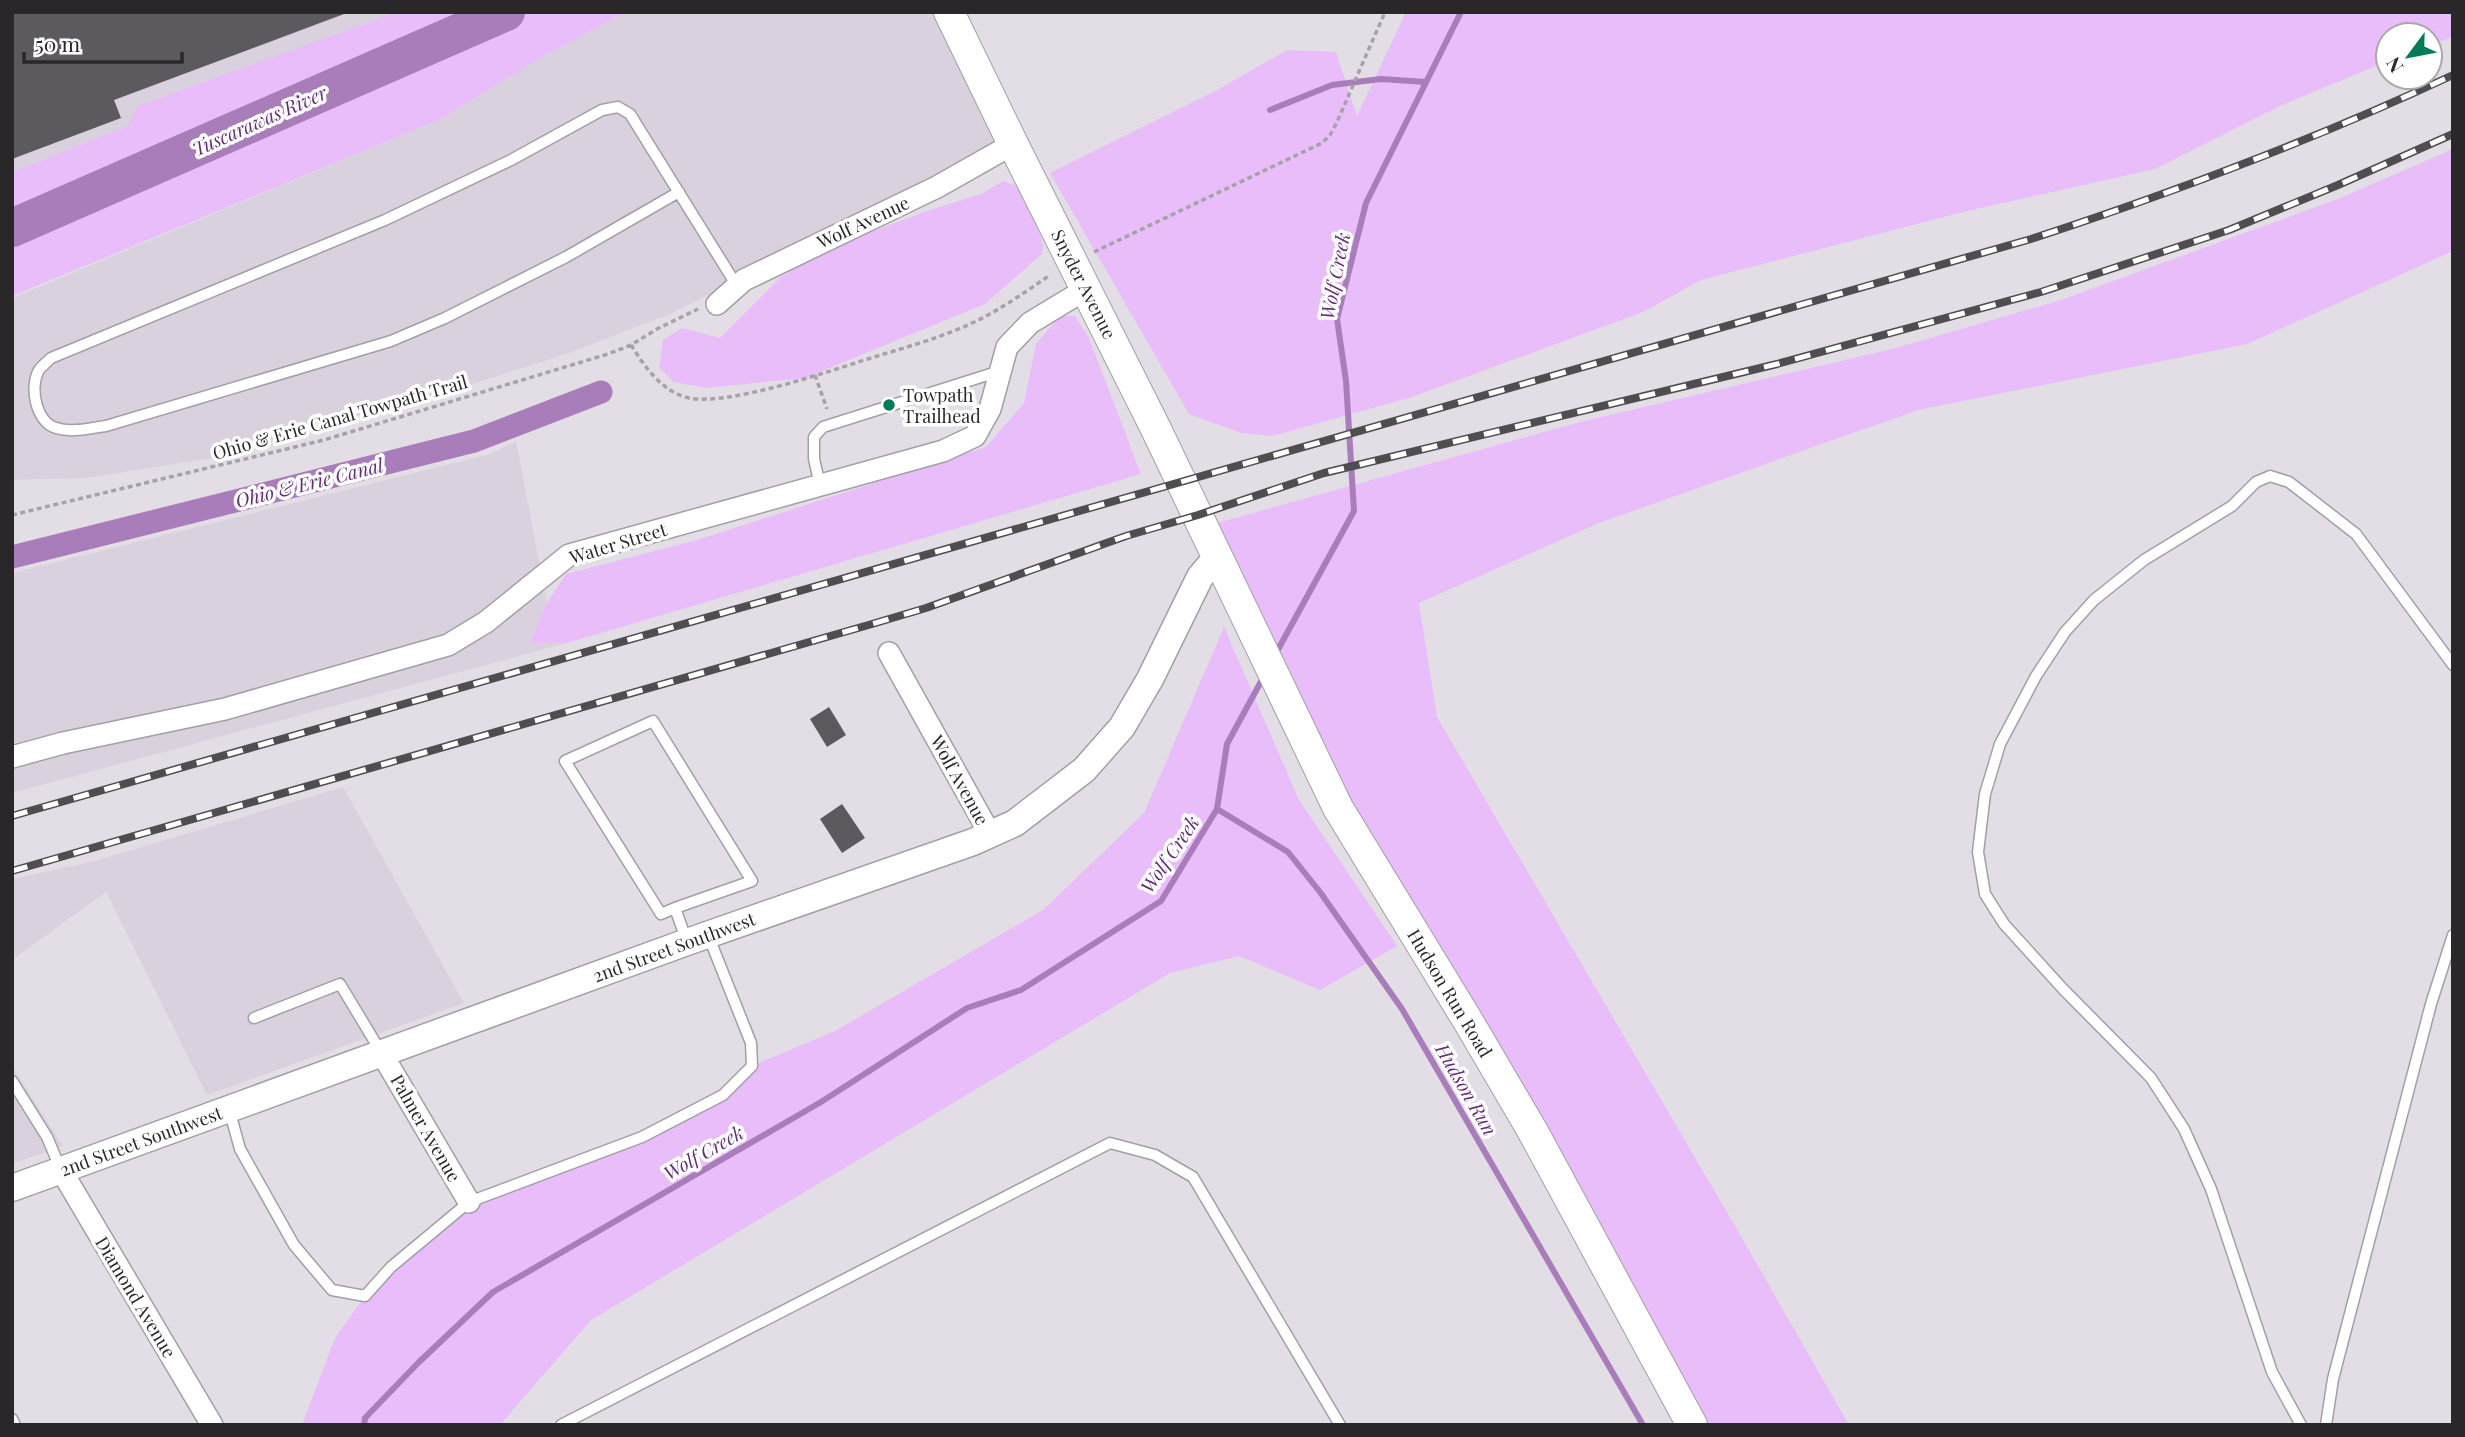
<svg xmlns="http://www.w3.org/2000/svg" width="2465" height="1437" font-family="'Playfair Display',serif">
	<rect width="100%" height="100%" fill="#e3dee5"/>
	<path fill="#dad1de" d="M 12,12 L 398,12 L 128,126 L 12,172 Z
		M 626,12 L 948,12 L 1013,144 L 670,314 L 566,354 L 405,406 L 220,457 L 86,478 L 12,480 L 12,298 L 441,119 L 535,61 Z
		M 516,441 L 547,603 L 529,642 L 567,643 L 12,793 L 12,573 L 490,454 Z
		M 343,787 L 464,1003 L 207,1095 L 106,892 L 12,960 L 12,879 L 95,861 Z
		M 12,1066 L 63,1146 L 12,1164 Z"/>
	<path fill="#e8bdfa" d="M 398,12 L 626,12 L 535,61 L 441,119 L 12,296 L 12,172 L 128,126 L 138,106 Z
		M 1406,12 L 2453,12 L 2453,37 L 2430,45 L 2430,35 L 2388,35 L 2388,61 L 2280,106 L 2155,169 L 1967,211 L 1701,280 L 1643,312 L 1412,397 L 1272,436 L 1241,433 L 1189,414 L 1050,173 L 1219,89 L 1287,50 L 1336,52 L 1357,116 Z
		M 2453,149 L 2453,251 L 2247,344 L 1918,410 L 1599,523 L 1419,603 L 1437,717 L 1738,1231 L 1849,1425 L 1692,1425 L 1468,1021 L 1203,527 L 1580,422 L 1896,348 L 2061,300 L 2338,199 Z
		M 1003,181 L 1025,189 L 1043,245 L 1042,254 L 985,304 L 805,378 L 706,388 L 674,382 L 659,368 L 663,340 L 682,328 L 720,338 L 782,276 L 841,243 L 927,211 L 981,194 Z
		M 1060,316 L 1075,316 L 1089,338 L 1141,474 L 567,643 L 529,643 L 547,603 L 566,574 L 697,540 L 986,447 L 1024,403 L 1036,344 Z
		M 1224,627 L 1299,800 L 1397,946 L 1320,990 L 1239,956 L 1170,973 L 591,1320 L 500,1425 L 302,1425 L 335,1338 L 365,1296 L 469,1202 L 642,1137 L 705,1105 L 752,1066 L 835,1031 L 1043,910 L 1144,813 Z"/>
	<g fill="none" stroke-linecap="round" stroke-linejoin="round">
		<path stroke="#a87db9" stroke-width="6" d="M 1270,110 L 1332,85 L 1381,79 L 1426,82
			M 1275,655 L 1354,511 L 1346,381 L 1337,319 L 1366,203 L 1461,12
			M 1217,809 L 1288,852 L 1320,892 L 1402,1009 L 1643,1425
			M 364,1425 L 365,1418 L 418,1363 L 493,1292 L 821,1102 L 967,1008 L 1021,990 L 1161,901 L 1217,809 L 1227,744 L 1264,676"/>
		<path stroke="#a87db9" stroke-width="23" d="M 12,557 L 474,441 L 601,392"/>
		<path stroke="#a87db9" stroke-width="38" d="M 12,228 L 506,12"/>
	</g>
	<path fill="#5d5a5f" d="M 12,12 L 344,12 L 344,14 L 114,100 L 121,118 L 12,159 Z
		M 829,707 L 846,735 L 827,747 L 810,719 Z
		M 842,804 L 865,838 L 842,853 L 820,819 Z"/>
	<g fill="none" stroke-linecap="round" stroke-linejoin="round">
		<defs>
			<path id="service" d="M 679,192 L 566,257 L 445,318 L 391,341 L 106,426 C 90,428 72,433 56,428 C 36,422 29,387 39,370 C 42,366 47,362 51,358 L 385,220 L 511,160 L 602,110 L 618,107 L 630,114 L 737,286
				M 820,485 L 814,459 L 814,437 L 823,427 L 1000,371
				M 675,908 L 752,881 L 653,721 L 565,761 L 661,914 L 675,908 L 687,942
				M 254,1018 L 340,984 L 381,1052
				M 12,1081 L 47,1137 L 61,1170
				M 229,1109 L 240,1149 L 294,1245 L 332,1290 L 365,1296 L 391,1267 L 469,1202 L 642,1137 L 723,1095 L 752,1066 L 751,1043 L 708,935
				M 12,1419 L 15,1425
				M 561,1425 L 1110,1143 L 1155,1155 L 1193,1177 L 1340,1425
				M 2301,1425 L 2272,1372 L 2211,1189 L 2184,1129 L 2151,1078 L 2063,989 L 2004,924 L 1985,894 L 1978,852 L 1985,794 L 2000,744 L 2036,676 L 2065,632 L 2094,600 L 2144,560 L 2232,506 L 2256,482 L 2270,476 L 2289,482 L 2356,534 L 2453,665
				M 2326,1425 L 2333,1379 L 2431,1004 L 2453,935"/>
			<path id="minor" d="M 717,304 L 744,280 L 937,187 L 1013,144
				M 889,653 L 990,834
				M 12,757 L 63,743 L 225,709 L 448,645 L 486,622 L 569,555 L 943,451 L 975,436 L 990,409 L 1007,347 L 1030,323 L 1086,289
				M 382,1054 L 469,1202
				M 61,1170 L 212,1425"/>
			<path id="tertiary" d="M 12,1188 L 687,942 L 973,842 L 1015,823 L 1084,770 L 1122,727 L 1150,679 L 1200,577 L 1218,556"/>
			<path id="secondary" d="M 949,12 L 1013,144 L 1155,427 L 1338,808 L 1468,1021 L 1532,1130 L 1692,1425"/>
		</defs>
		<use href="#service" stroke="#a39fa5" stroke-width="13"/>
		<use href="#minor" stroke="#a39fa5" stroke-width="24"/>
		<use href="#tertiary" stroke="#a39fa5" stroke-width="29"/>
		<use href="#secondary" stroke="#a39fa5" stroke-width="32"/>
		<path stroke="#a6a2a7" stroke-width="3.5" stroke-dasharray="5 3.5" stroke-linecap="butt" d="M 1094,252 L 1322,143 L 1330,135 L 1337,122 L 1385,12
			M 631,345 C 645,367 662,392 689,398 C 730,406 829,371 871,358 C 903,348 937,339 968,325 C 997,312 1024,293 1050,275
			M 815,375 L 827,409
			M 12,515 L 324,440 L 608,354 L 631,345 L 657,329 L 698,309"/>
		<use href="#service" stroke="#fff" stroke-width="10"/>
		<use href="#minor" stroke="#fff" stroke-width="21"/>
		<use href="#tertiary" stroke="#fff" stroke-width="26"/>
		<use href="#secondary" stroke="#fff" stroke-width="30"/>
		<defs>
			<path id="rail" d="M 12,816 L 2031,239 C 2175,192 2316,139 2453,75
				M 12,871 L 872,624 L 926,608 L 1126,536 L 1198,515 L 1324,473 L 1777,364 L 2041,292 L 2229,230 L 2338,185 L 2453,134"/>
		</defs>
		<use href="#rail" stroke="#504d50" stroke-width="8"/>
		<use href="#rail" stroke="#fff" stroke-width="5" stroke-dasharray="16" stroke-linecap="butt"/>
	</g>
	<circle fill="#007c5a" stroke="#fff" stroke-width="2.5" cx="889" cy="405" r="7"/>
	<g text-anchor="middle" dominant-baseline="central" stroke-width="7" stroke-linejoin="round" paint-order="stroke">
		<g font-size="18" fill="#292729" stroke="#fff">
			<text transform="translate(863 222) rotate(-25)">Wolf Avenue</text>
			<text transform="translate(1084 284) rotate(63)">Snyder Avenue</text>
			<text transform="translate(340 417) rotate(-16)">Ohio &amp; Erie Canal Towpath Trail</text>
			<text transform="translate(618 543) rotate(-17)">Water Street</text>
			<text transform="translate(960 780) rotate(61)">Wolf Avenue</text>
			<text transform="translate(674 947) rotate(-20)">2nd Street Southwest</text>
			<text transform="translate(1450 993) rotate(59)">Hudson Run Road</text>
			<text transform="translate(426 1128) rotate(60)">Palmer Avenue</text>
			<text transform="translate(141 1141) rotate(-20)">2nd Street Southwest</text>
			<text transform="translate(136 1297) rotate(59)">Diamond Avenue</text>
		</g>
		<g font-size="18" fill="#292729" stroke="#fff" text-anchor="start">
			<text x="903" y="395">Towpath<tspan x="903" dy="21">Trailhead</tspan></text>
		</g>
		<g font-size="19" font-style="italic" fill="#632d77" stroke="#fff">
			<text transform="translate(259 120) rotate(-24)">Tuscarawas River</text>
			<text transform="translate(1334 276) rotate(-79)">Wolf Creek</text>
			<text transform="translate(309 482) rotate(-14)">Ohio &amp; Erie Canal</text>
			<text transform="translate(1169 854) rotate(-56)">Wolf Creek</text>
			<text transform="translate(1467 1089) rotate(60)">Hudson Run</text>
			<text transform="translate(703 1152) rotate(-30)">Wolf Creek</text>
		</g>
	</g>
	<rect width="2465" height="1437" fill="none" stroke="#292729" stroke-width="28"/>
	<g transform="translate(2409 56) rotate(238)"><circle r="33" fill="#ffffff" stroke="#a9a9a9" stroke-width="2"/>
	<path d="M0-5L12 26L0 18L-12 26Z" fill="#007c5a"/>
	<text y="-10" font-size="19" font-weight="bold" text-anchor="middle" fill="#292729">N</text>
	</g>
	<path d="M24 52v10h158v-10" fill="none" stroke="#292729" stroke-width="3.5"/>
	<text x="35" y="52" font-size="21" fill="#292729" stroke="#ffffff" stroke-width="5" paint-order="stroke">50 m</text>
</svg>
